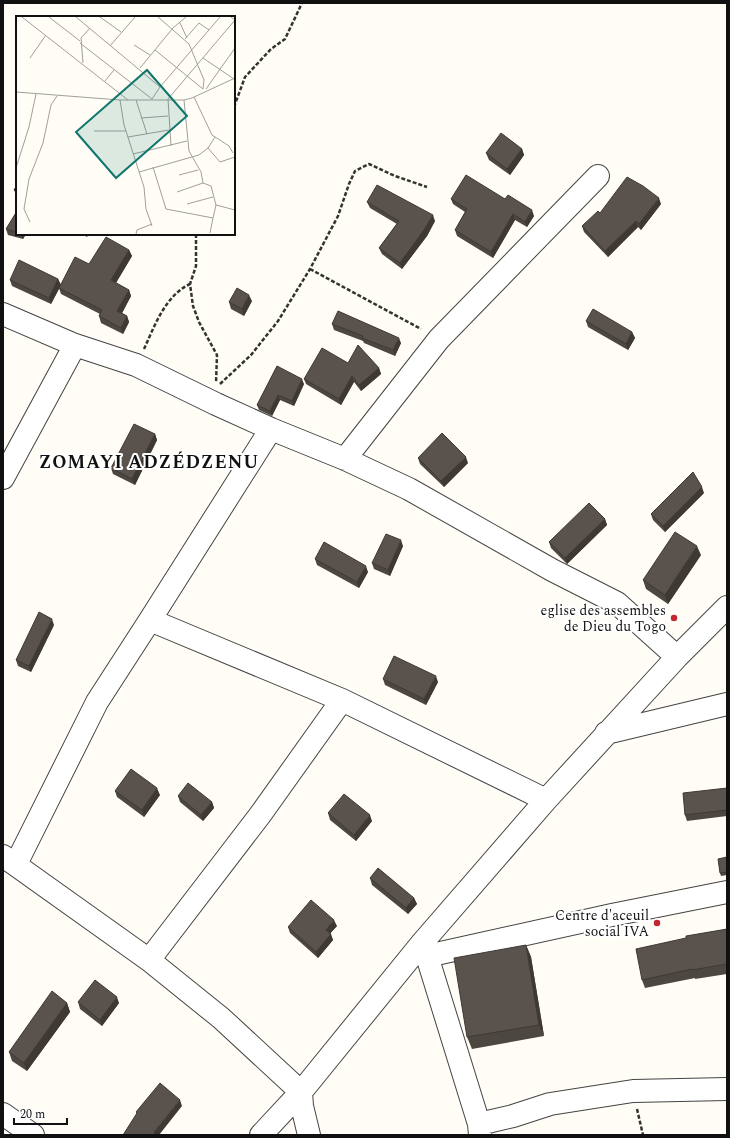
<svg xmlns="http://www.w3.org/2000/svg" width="730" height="1138" font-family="Spectral,serif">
	<rect width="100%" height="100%" fill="#fffdf5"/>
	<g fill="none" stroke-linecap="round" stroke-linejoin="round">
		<defs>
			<path id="minor" d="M 3,314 L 75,345 L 136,365 L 216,404 L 271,429 L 345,459 L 409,489 L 552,570 L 617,603 L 677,657
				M 345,459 L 439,339 L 598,176
				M 3,478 L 75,345
				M 150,620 L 342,700 L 546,800
				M 606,733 L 727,704
				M 3,856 L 149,960 L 221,1018 L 301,1092 L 302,1106 L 309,1135
				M 16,864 L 97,702 L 150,620 L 271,429
				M 422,943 L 427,956 L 479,1124 L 480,1135
				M 427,956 L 612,915 L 727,892
				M 149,960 L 260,815 L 342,700
				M 3,1114 L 33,1135
				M 479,1124 L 513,1116 L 550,1104 L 633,1091 L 727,1089
				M 261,1135 L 301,1092 L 422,943 L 546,800 L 677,657 L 727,607"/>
		</defs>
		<use href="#minor" stroke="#444" stroke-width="24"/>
		<path stroke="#333" stroke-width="2.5" stroke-dasharray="4 2" stroke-linecap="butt" d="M 234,107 L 245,77 L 271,49 L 285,39 L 302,3
			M 196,234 L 196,266 L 190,284 L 193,306 L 199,322 L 217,355 L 216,383
			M 310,269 L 421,329
			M 144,349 C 155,325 165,296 190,284
			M 220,384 L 251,355 L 278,321 L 310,269 L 338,216 L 349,184 L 355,171 L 369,164 L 395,176 L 427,187
			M 637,1109 L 643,1135"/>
		<use href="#minor" stroke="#fff" stroke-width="22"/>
	</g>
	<path fill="#4d4742" d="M 522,149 L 524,155 L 510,175 L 489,160 L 486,153 Z
		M 17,185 L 17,196 L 14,190 Z
		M 451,199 L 505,199 L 534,216 L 527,227 L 515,220 L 493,258 L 457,236 L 455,230 L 465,212 L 453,204 Z
		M 367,202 L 435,221 L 427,236 L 402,269 L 382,254 L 379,248 L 397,224 L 370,208 Z
		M 661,204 L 641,230 L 638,227 L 608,257 L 584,232 L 582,226 L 600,213 Z
		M 17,211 L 17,234 L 26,234 L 23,239 L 8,235 L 6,229 Z
		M 82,234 L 89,234 L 87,237 Z
		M 129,250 L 132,256 L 116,283 L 129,290 L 131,296 L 122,313 L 127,316 L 129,322 L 123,334 L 101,323 L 99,316 L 100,314 L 61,294 L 59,288 L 89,264 Z
		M 58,279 L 61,285 L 51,304 L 12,286 L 10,280 Z
		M 252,301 L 244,316 L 231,309 L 229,302 Z
		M 586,321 L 632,332 L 635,338 L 628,350 L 588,327 Z
		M 332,324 L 401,343 L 395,356 L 364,343 L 363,341 L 334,330 Z
		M 348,363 L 379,368 L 381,374 L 361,391 L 354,382 L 341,405 L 306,384 L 304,379 Z
		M 277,366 L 304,384 L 294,406 L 280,400 L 272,416 L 259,410 L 257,405 Z
		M 155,434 L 157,440 L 135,485 L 113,474 L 111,468 Z
		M 418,458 L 468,463 L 444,487 L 420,464 Z
		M 704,493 L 665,532 L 653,520 L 651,514 Z
		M 605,519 L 607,525 L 567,564 L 551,548 L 549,542 Z
		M 403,546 L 390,576 L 374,569 L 372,563 Z
		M 701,555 L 668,604 L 646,589 L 643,580 Z
		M 315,559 L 368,572 L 359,588 L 317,565 Z
		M 54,625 L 31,672 L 18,666 L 16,660 Z
		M 383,679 L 438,682 L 426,705 L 385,685 Z
		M 727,788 L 727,816 L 687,821 L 685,815 Z
		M 115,791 L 160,795 L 144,817 L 117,797 Z
		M 178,796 L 212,802 L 214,808 L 203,821 L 180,802 Z
		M 328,813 L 372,821 L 356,841 L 330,820 Z
		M 727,857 L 727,875 L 721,876 L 720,873 Z
		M 370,878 L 414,898 L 417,904 L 408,914 L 372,885 Z
		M 337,926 L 330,933 L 333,940 L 318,958 L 290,933 L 288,927 Z
		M 727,929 L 727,974 L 695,979 L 695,978 L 645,988 L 642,980 L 686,938 Z
		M 526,945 L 531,957 L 544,1036 L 472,1049 L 467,1037 Z
		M 78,1002 L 119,1003 L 102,1026 L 80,1009 Z
		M 67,1003 L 70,1012 L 27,1071 L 12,1061 L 9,1052 Z"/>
	<path fill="#3f3936" d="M 522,149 L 524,155 L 510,175 L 507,169 Z
		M 659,198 L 661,204 L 641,230 L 639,224 Z
		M 532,210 L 534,216 L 527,227 L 525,222 Z
		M 513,214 L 515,220 L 493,258 L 491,252 Z
		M 433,215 L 435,221 L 427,236 L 402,269 L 400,263 Z
		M 636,221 L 638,227 L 608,257 L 605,251 Z
		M 21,234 L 26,234 L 23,239 Z
		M 129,250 L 132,256 L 114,286 L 111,280 Z
		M 58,279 L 61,285 L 51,304 L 49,298 Z
		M 129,290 L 131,296 L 120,317 L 117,311 Z
		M 249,295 L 252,301 L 244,316 L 242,309 Z
		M 127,316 L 129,322 L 123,334 L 121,328 Z
		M 632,332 L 635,338 L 628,350 L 626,344 Z
		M 399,338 L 401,343 L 395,356 L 393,350 Z
		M 379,368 L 381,374 L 361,391 L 359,385 Z
		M 352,376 L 354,382 L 341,405 L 339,399 Z
		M 302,379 L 304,384 L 294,406 L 292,401 Z
		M 278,395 L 280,400 L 272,416 L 270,411 Z
		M 155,434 L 157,440 L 135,485 L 132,479 Z
		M 466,457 L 468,463 L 444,487 L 441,481 Z
		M 702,487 L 704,493 L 665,532 L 663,526 Z
		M 605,519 L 607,525 L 567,564 L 565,558 Z
		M 401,540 L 403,546 L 390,576 L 388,570 Z
		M 697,546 L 701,555 L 668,604 L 665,595 Z
		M 366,566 L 368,572 L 359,588 L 357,582 Z
		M 52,619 L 54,625 L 31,672 L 29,666 Z
		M 436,676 L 438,682 L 426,705 L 424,699 Z
		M 157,788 L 160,795 L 144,817 L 142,810 Z
		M 212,802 L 214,808 L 203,821 L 201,815 Z
		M 370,815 L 372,821 L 356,841 L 354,835 Z
		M 414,898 L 417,904 L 408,914 L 406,908 Z
		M 334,920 L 337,926 L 328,936 L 326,930 Z
		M 331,934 L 333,940 L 318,958 L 316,952 Z
		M 526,945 L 531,957 L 544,1036 L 539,1025 Z
		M 117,997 L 119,1003 L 102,1026 L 100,1020 Z
		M 67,1003 L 70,1012 L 27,1071 L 24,1063 Z
		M 180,1100 L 182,1106 L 159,1135 L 154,1135 L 154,1132 Z"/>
	<path fill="#5a524d" stroke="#3f3936" d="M 501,133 L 522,149 L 507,169 L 486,153 Z
		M 466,175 L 505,199 L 508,195 L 532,210 L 525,222 L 513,214 L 491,252 L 455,230 L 467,209 L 451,199 Z
		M 627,177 L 643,186 L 659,198 L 639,224 L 636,221 L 605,251 L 582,226 L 598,211 L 600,213 Z
		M 17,185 L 17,192 L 14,190 Z
		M 377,185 L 433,215 L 424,230 L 400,263 L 379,248 L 399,221 L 367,202 Z
		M 17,211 L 17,232 L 6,229 Z
		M 106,237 L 129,250 L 111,280 L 129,290 L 117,311 L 127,316 L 121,328 L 99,316 L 102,310 L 59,288 L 75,257 L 89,264 Z
		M 19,260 L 58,279 L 49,298 L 10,280 Z
		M 237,288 L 249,295 L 242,309 L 229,302 Z
		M 593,309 L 632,332 L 626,344 L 586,321 Z
		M 338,311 L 399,338 L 393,350 L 362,338 L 363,336 L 332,324 Z
		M 358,345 L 379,368 L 359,385 L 352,376 L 339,399 L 304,379 L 322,348 L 348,363 Z
		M 277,366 L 302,379 L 292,401 L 278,395 L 270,411 L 257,405 Z
		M 134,424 L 155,434 L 132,479 L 111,468 Z
		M 442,433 L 466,457 L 441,481 L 418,458 Z
		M 693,472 L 702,487 L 663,526 L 651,514 Z
		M 589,503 L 605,519 L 565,558 L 549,542 Z
		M 675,532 L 697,546 L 665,595 L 643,580 Z
		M 386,534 L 401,540 L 388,570 L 372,563 Z
		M 324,542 L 366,566 L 357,582 L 315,559 Z
		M 39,612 L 52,619 L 29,666 L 16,660 Z
		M 394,656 L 436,676 L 424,699 L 383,679 Z
		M 131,769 L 157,788 L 142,810 L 115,791 Z
		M 188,783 L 212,802 L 201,815 L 178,796 Z
		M 727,788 L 727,810 L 685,815 L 683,793 Z
		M 344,794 L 370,815 L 354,835 L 328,813 Z
		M 727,857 L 727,872 L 720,873 L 718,859 Z
		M 378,868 L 414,898 L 406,908 L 370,878 Z
		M 311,900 L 334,920 L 326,930 L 331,934 L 316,952 L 288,927 Z
		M 727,929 L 727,964 L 692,970 L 692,969 L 642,980 L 636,949 L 686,938 L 686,936 Z
		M 526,945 L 539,1025 L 467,1037 L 454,958 Z
		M 95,980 L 117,997 L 100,1020 L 78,1002 Z
		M 52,991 L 67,1003 L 24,1063 L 9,1052 Z
		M 160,1083 L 180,1100 L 154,1132 L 155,1134 L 154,1135 L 123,1135 L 137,1113 L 136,1112 Z"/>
	<g fill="#c4262e" stroke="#fff" stroke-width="1.5">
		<circle cx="674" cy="618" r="4"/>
		<circle cx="657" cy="923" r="4"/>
	</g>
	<g text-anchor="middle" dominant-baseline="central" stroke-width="4" stroke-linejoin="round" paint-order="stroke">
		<g font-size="14" fill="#111" stroke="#fff" text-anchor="end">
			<text x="666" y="610">eglise des assembles<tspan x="666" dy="16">de Dieu du Togo</tspan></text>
			<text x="649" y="915">Centre d'aceuil<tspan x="649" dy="16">social IVA</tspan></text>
		</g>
		<g font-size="18" font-weight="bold" letter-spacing="1" fill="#111" stroke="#fff">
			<text x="149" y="462">ZOMAYI ADZÉDZENU</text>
		</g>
	</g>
	<g transform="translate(16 16)">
		<rect width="219" height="219" fill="#fffdf5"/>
		<path fill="none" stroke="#a09f9a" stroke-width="1" d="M 6,1 L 112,84M 33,1 L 64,25M 60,1 L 144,71M 84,1 L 105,16M 142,1 L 173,28 L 188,64 L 187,73M 164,7 L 171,22M 169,23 L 183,7 L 193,14M 64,27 L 136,83M 118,29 L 134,39M 94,30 L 119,1M 139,34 L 187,73M 14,42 L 30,19M 187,42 L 218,63M 67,47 L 65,22 L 74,12M 124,52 L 157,12 L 170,1M 89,65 L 98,54M 190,73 L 219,32M 0,76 L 104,84 L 168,84 L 176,82 L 219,62M 178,81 L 196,119 L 213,130 L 217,137M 136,83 L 144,71 L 204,1M 104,84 L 108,109 L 128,171 L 130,193 L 136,210M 120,84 L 131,118M 168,84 L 173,135 L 185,156 L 187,167 L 195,170 L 200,189 L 197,202M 125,102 L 152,100M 78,115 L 110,115M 112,121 L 153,114M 155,130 L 152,83 L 219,4 L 215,1M 192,132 L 204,146 L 219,141M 117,138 L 171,125M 137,151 L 150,193 L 197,202 L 194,217M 0,152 L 13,111 L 20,78M 123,156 L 183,139 L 192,132 L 199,121M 163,159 L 182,154M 161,176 L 187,167M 171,188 L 197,181M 200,189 L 219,194M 14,206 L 8,193 L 13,163 L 27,127 L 35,89 L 41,80M 120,218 L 121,214 L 136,208"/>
		<path fill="#0f766e" fill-opacity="0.15" stroke="#0f766e" stroke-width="2" d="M 131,54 L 171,100 L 100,162 L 60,116 Z"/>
		<rect width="219" height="219" fill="none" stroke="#111" stroke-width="2"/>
	</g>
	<rect width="730" height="1138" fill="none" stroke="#111111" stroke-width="8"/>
	<path d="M14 1118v6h53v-6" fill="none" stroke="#111111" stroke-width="2"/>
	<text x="20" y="1118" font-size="12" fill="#111111" stroke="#ffffff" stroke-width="3" paint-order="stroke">20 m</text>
</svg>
